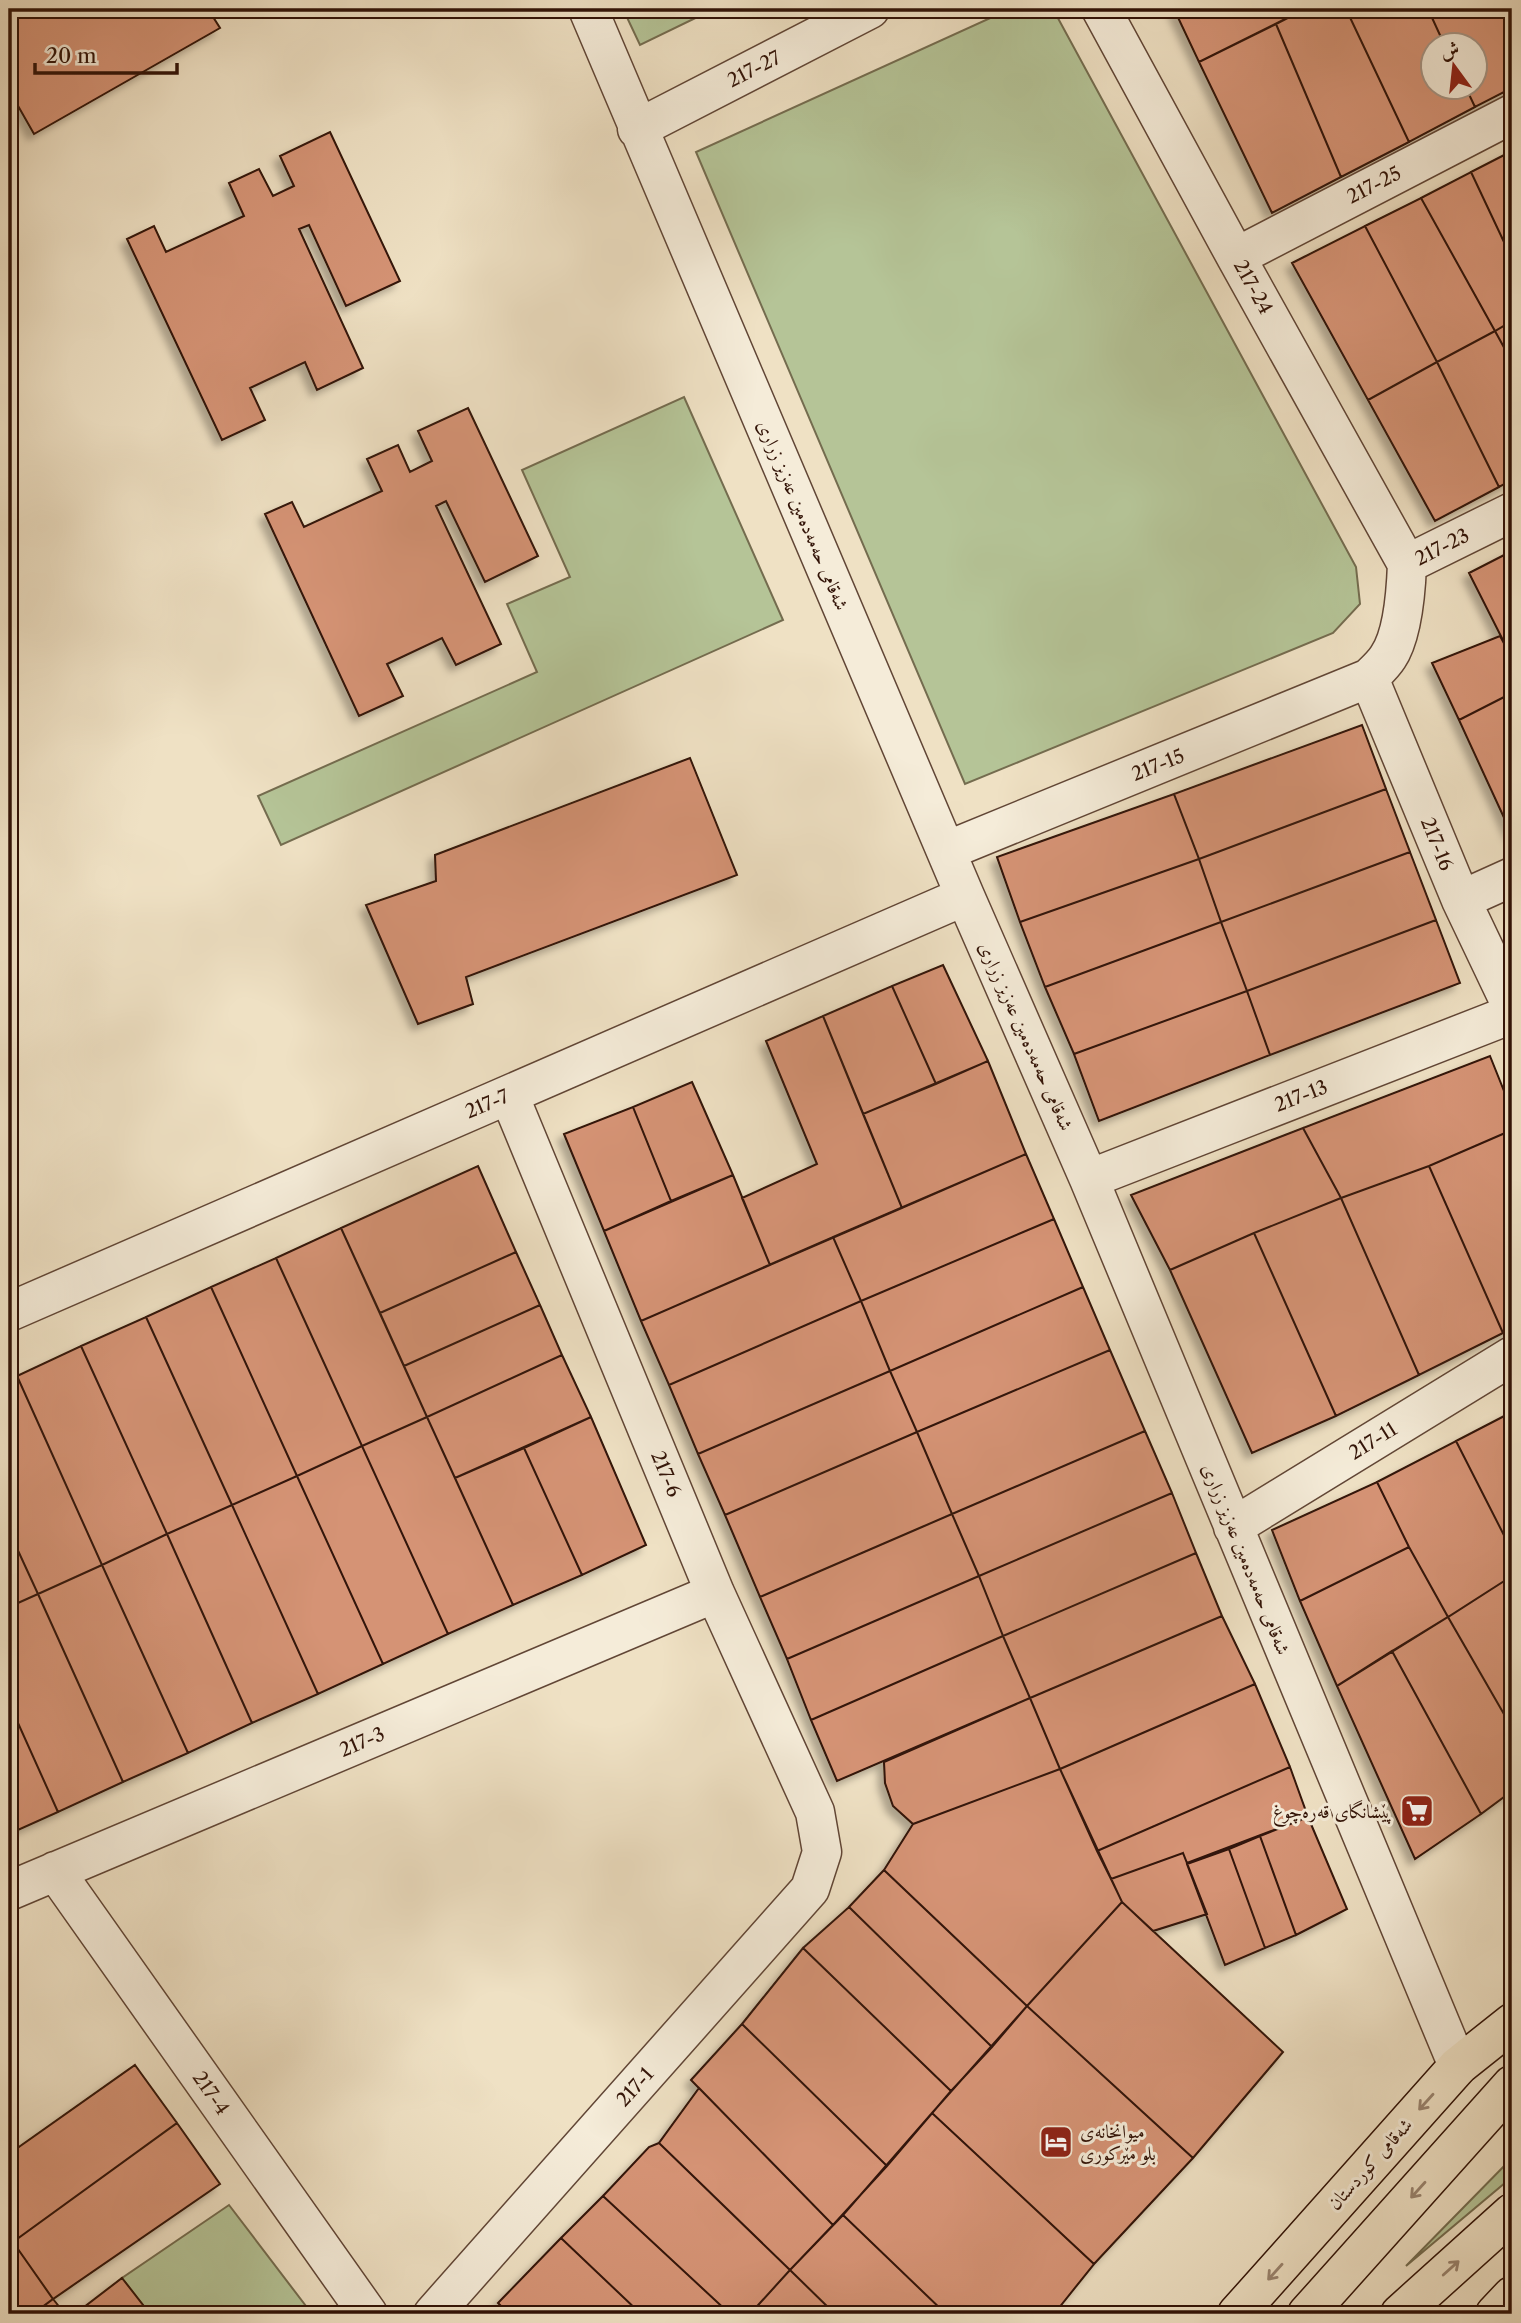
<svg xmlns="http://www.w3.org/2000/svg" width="1521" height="2323" font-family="'Libre Caslon Text',Amiri,serif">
	<defs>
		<filter id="shadow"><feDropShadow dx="-6" dy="6" stdDeviation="3.5" flood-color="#0004"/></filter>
	</defs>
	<rect width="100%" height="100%" fill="#efe1c4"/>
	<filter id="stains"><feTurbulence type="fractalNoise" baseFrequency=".00286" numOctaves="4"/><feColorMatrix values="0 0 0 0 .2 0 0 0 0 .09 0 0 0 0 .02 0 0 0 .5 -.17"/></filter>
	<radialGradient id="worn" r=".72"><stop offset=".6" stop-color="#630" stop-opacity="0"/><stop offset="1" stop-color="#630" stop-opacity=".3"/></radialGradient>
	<path fill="#b5c497" stroke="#746c4f" stroke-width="2" d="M 623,9 L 714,9 L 640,45 Z
		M 1010,9 L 1053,9 L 1356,567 L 1360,604 L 1333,633 L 965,784 L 696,152 Z
		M 684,397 L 783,620 L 281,845 L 258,796 L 537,672 L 507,604 L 570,577 L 522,470 Z
		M 1512,2158 L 1512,2177 L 1406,2266 Z
		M 229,2205 L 312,2314 L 150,2314 L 122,2278 Z"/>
	<path fill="#d59374" stroke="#321307" stroke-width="2" filter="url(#shadow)" d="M 34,9 L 208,9 L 220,28 L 34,134 L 9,90 L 9,22 Z
		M 1174,9 L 1305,9 L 1199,62 Z
		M 1305,9 L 1346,9 L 1409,142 L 1341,177 L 1276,24 Z
		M 1346,9 L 1428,9 L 1445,46 L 1434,46 L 1434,88 L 1466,88 L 1475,107 L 1409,142 Z
		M 1428,9 L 1512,9 L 1512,88 L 1475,107 L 1466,88 L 1476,88 L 1476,46 L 1445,46 Z
		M 1276,24 L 1341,177 L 1272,213 L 1199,62 Z
		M 330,132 L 400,281 L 346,306 L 309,225 L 299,229 L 363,368 L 317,390 L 305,362 L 250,388 L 265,420 L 222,440 L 127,239 L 154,226 L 166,252 L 244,216 L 229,183 L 259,169 L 273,196 L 294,186 L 280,156 Z
		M 1512,151 L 1512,259 L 1471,172 Z
		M 1471,172 L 1512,259 L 1512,321 L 1495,331 L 1421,198 Z
		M 1421,198 L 1495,331 L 1437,362 L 1365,226 Z
		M 1365,226 L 1437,362 L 1368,400 L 1292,263 Z
		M 1512,321 L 1512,362 L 1495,331 Z
		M 1495,331 L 1512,362 L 1512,480 L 1499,487 L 1437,362 Z
		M 1437,362 L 1499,487 L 1435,521 L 1368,400 Z
		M 468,408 L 538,556 L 485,582 L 446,501 L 436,506 L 501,644 L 456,665 L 442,638 L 387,664 L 403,696 L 359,716 L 265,514 L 292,502 L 304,527 L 382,491 L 367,459 L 398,445 L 410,472 L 432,461 L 418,431 Z
		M 1512,551 L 1512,658 L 1469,573 Z
		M 1500,636 L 1512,658 L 1512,693 L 1459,720 L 1432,663 Z
		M 1512,693 L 1512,835 L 1459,720 Z
		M 1362,725 L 1386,789 L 1199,859 L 1174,794 Z
		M 690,758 L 737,875 L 466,977 L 473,1004 L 418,1024 L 366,905 L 436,881 L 435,855 Z
		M 1386,789 L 1410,852 L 1221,922 L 1199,859 Z
		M 1174,794 L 1199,859 L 1020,922 L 997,857 Z
		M 1410,852 L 1436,920 L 1247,991 L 1221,922 Z
		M 1199,859 L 1221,922 L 1045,987 L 1020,922 Z
		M 1436,920 L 1460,983 L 1270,1055 L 1247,991 Z
		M 1221,922 L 1247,991 L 1074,1054 L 1045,987 Z
		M 943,965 L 988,1061 L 936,1084 L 892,986 Z
		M 892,986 L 936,1084 L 863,1114 L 823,1016 Z
		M 1247,991 L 1270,1055 L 1099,1121 L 1074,1054 Z
		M 823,1016 L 902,1208 L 770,1265 L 742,1198 L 817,1164 L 766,1041 Z
		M 1490,1056 L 1512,1111 L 1512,1130 L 1429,1166 L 1341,1198 L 1303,1128 Z
		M 988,1061 L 1026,1154 L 902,1208 L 863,1114 Z
		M 692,1082 L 733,1175 L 671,1201 L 633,1107 Z
		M 633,1107 L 671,1201 L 604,1231 L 564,1134 Z
		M 1303,1128 L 1341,1198 L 1254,1233 L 1170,1270 L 1131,1195 Z
		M 1512,1130 L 1512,1329 L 1503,1333 L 1429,1166 Z
		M 1026,1154 L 1054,1219 L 861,1301 L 833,1237 Z
		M 478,1166 L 516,1252 L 380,1313 L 341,1228 Z
		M 1429,1166 L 1503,1333 L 1419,1375 L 1341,1198 Z
		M 733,1175 L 770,1265 L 641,1321 L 604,1231 Z
		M 1341,1198 L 1419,1375 L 1336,1416 L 1254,1233 Z
		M 1054,1219 L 1083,1287 L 890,1371 L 861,1301 Z
		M 341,1228 L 427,1417 L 362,1446 L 276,1258 Z
		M 1254,1233 L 1336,1416 L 1252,1453 L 1170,1270 Z
		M 833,1237 L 861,1301 L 669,1385 L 641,1321 Z
		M 516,1252 L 540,1305 L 404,1366 L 380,1313 Z
		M 276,1258 L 362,1446 L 297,1476 L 211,1287 Z
		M 211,1287 L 297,1476 L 232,1505 L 146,1317 Z
		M 1083,1287 L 1110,1350 L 917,1432 L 890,1371 Z
		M 861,1301 L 890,1371 L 698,1454 L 669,1385 Z
		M 540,1305 L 562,1355 L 427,1417 L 404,1366 Z
		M 146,1317 L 232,1505 L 167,1534 L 81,1346 Z
		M 81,1346 L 167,1534 L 102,1565 L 17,1376 Z
		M 1110,1350 L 1145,1431 L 952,1514 L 917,1432 Z
		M 562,1355 L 591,1417 L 455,1478 L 427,1417 Z
		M 890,1371 L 917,1432 L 725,1515 L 698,1454 Z
		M 17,1376 L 102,1565 L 38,1594 L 9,1531 L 9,1379 Z
		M 1512,1412 L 1512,1551 L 1456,1441 Z
		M 427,1417 L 513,1605 L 448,1634 L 362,1446 Z
		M 591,1417 L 646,1545 L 582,1575 L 524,1448 Z
		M 1145,1431 L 1172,1493 L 979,1576 L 952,1514 Z
		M 917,1432 L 952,1514 L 760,1597 L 725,1515 Z
		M 1456,1441 L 1512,1551 L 1512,1576 L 1448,1617 L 1409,1547 L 1377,1482 Z
		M 362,1446 L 448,1634 L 383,1664 L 297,1476 Z
		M 524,1448 L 582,1575 L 513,1605 L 455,1478 Z
		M 297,1476 L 383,1664 L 318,1694 L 232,1505 Z
		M 1377,1482 L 1409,1547 L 1300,1601 L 1272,1530 Z
		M 1172,1493 L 1196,1553 L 1003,1636 L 979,1576 Z
		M 232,1505 L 318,1694 L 252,1723 L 167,1534 Z
		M 952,1514 L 979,1576 L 787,1659 L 760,1597 Z
		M 9,1531 L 38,1594 L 9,1607 Z
		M 167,1534 L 252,1723 L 188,1753 L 102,1565 Z
		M 1409,1547 L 1448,1617 L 1337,1686 L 1300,1601 Z
		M 1196,1553 L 1222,1616 L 1030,1698 L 1003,1636 Z
		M 102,1565 L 188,1753 L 123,1782 L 38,1594 Z
		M 979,1576 L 1003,1636 L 811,1720 L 787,1659 Z
		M 1512,1576 L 1512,1728 L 1448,1617 Z
		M 38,1594 L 123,1782 L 58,1812 L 9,1703 L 9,1607 Z
		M 1222,1616 L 1255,1684 L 1060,1769 L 1030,1698 Z
		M 1448,1617 L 1512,1728 L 1512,1791 L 1481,1814 L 1392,1651 Z
		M 1003,1636 L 1030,1698 L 837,1781 L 811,1720 Z
		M 1392,1651 L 1481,1814 L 1415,1859 L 1337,1686 Z
		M 1255,1684 L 1290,1767 L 1097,1851 L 1060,1769 Z
		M 1030,1698 L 1060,1769 L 913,1824 L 893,1806 L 885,1783 L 884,1762 Z
		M 9,1703 L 58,1812 L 9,1834 Z
		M 1290,1767 L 1308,1817 L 1187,1863 L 1183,1853 L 1111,1879 L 1097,1851 Z
		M 1060,1769 L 1122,1902 L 1027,2006 L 884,1870 L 913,1824 Z
		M 1308,1817 L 1347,1909 L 1296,1935 L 1260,1836 Z
		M 1260,1836 L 1296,1935 L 1265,1948 L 1229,1849 Z
		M 1229,1849 L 1265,1948 L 1225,1965 L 1187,1864 Z
		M 1183,1853 L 1207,1914 L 1153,1931 L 1122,1902 L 1111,1879 Z
		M 884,1870 L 1027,2006 L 992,2047 L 849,1907 Z
		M 1122,1902 L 1283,2052 L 1193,2158 L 1027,2006 Z
		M 849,1907 L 992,2047 L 951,2091 L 803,1948 Z
		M 803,1948 L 951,2091 L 887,2166 L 742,2024 Z
		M 1027,2006 L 1193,2158 L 1094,2264 L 932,2113 Z
		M 742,2024 L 887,2166 L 833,2225 L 691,2080 Z
		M 135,2065 L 177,2123 L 13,2242 L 9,2237 L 9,2154 Z
		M 699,2088 L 833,2225 L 790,2270 L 659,2143 Z
		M 932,2113 L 1094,2264 L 1054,2314 L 946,2314 L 843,2215 Z
		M 177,2123 L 220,2184 L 53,2299 L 13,2242 Z
		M 659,2143 L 790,2270 L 750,2314 L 730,2314 L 603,2196 L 649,2147 Z
		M 603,2196 L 730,2314 L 641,2314 L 561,2238 Z
		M 843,2215 L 946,2314 L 835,2314 L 790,2270 Z
		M 561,2238 L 641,2314 L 509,2314 L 498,2303 Z
		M 13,2242 L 53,2299 L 33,2314 L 9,2314 L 9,2245 Z
		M 790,2270 L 835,2314 L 750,2314 Z
		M 122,2278 L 150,2314 L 75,2314 Z
		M 53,2299 L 65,2314 L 33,2314 Z"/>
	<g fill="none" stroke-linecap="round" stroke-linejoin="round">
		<defs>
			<path id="minor" d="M 588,9 L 965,896 L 1089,1179 L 1458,2066
				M 1101,9 L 1236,257 L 1407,564
				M 637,129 L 870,9
				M 1236,257 L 1512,114
				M 1407,564 L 1512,512
				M 1369,678 L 1461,900 L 1512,1007
				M 946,851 L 1369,678 C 1375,672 1383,665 1388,657 C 1403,635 1406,591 1407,564
				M 1461,900 L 1512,877
				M 1089,1179 L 1512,1014
				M 9,1312 L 965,896
				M 1233,1527 L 1512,1356
				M 55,1871 L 368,2314
				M 9,1891 L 715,1593
				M 433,2314 L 810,1889 L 822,1852 L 815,1812 L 715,1593 L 509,1095"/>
			<path id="highway" d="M 1237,2314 L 1458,2066 L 1512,2023
				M 1307,2314 L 1512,2085
				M 1400,2314 L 1512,2213
				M 1495,2314 L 1512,2296"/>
		</defs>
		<use href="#minor" stroke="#614636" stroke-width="41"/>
		<use href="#highway" stroke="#321307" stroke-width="41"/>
		<use href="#minor" stroke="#f5ecd9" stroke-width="38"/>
		<use href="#highway" stroke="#efe1c4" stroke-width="38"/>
	</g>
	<defs><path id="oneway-shaft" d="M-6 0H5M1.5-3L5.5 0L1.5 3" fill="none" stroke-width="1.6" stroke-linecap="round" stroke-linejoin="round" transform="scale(1.75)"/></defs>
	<g stroke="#9a846f">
		<use href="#oneway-shaft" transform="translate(1426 2102) rotate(132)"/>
		<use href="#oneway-shaft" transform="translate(1418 2190) rotate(132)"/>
		<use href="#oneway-shaft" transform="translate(1451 2268) rotate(-42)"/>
		<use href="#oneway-shaft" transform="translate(1275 2272) rotate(132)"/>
	</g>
	<defs>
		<symbol id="supermarket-square" viewBox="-11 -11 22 22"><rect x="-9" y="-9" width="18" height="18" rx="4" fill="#8f2418" stroke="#f5ecd9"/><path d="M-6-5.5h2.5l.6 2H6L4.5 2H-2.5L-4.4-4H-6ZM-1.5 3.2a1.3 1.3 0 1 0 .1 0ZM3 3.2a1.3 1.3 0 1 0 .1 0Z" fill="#fff"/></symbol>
		<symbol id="hotel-square" viewBox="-11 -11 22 22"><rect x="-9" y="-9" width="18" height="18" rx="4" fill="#8f2418" stroke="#f5ecd9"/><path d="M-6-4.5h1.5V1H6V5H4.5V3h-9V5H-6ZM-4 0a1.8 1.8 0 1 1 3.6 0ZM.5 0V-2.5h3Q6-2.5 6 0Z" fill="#fff"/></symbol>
	</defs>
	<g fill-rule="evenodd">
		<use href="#supermarket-square" x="1398" y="1792" width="38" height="38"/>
		<use href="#hotel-square" x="1037" y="2123" width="38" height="38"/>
	</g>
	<g text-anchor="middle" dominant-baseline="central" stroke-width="6" stroke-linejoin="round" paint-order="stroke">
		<g font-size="19" fill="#321307" stroke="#f5ecd9">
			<text transform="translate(754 69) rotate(-27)">217-27</text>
			<text transform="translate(1374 185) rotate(-27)">217-25</text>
			<text transform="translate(1253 287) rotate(61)">217-24</text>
			<text transform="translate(803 515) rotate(67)">شەقامی حەمەدەمین عەزیز زراری</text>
			<text transform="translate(1442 547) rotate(-27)">217-23</text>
			<text transform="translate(1158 765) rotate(-22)">217-15</text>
			<text transform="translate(1437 844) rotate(68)">217-16</text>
			<text transform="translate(1026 1036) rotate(66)">شەقامی حەمەدەمین عەزیز زراری</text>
			<text transform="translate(1301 1096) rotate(-21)">217-13</text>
			<text transform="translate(487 1104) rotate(-23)">217-7</text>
			<text transform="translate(1373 1441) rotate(-32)">217-11</text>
			<text transform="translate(666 1474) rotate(67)">217-6</text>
			<text transform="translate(1246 1559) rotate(68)">شەقامی حەمەدەمین عەزیز زراری</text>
			<text transform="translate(362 1742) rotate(-23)">217-3</text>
			<text transform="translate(635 2087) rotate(-48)">217-1</text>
			<text transform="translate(211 2093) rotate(55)">217-4</text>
			<text transform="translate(1370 2164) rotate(-48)">شەقامی کوردستان</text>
		</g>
		<g font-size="19" fill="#321307" stroke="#f5ecd9" text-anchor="end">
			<text x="1392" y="1811">پێشانگای قەرەچوغ</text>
			<text x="1080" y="2131" text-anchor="start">میوانخانەی<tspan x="1080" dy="22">بلو مێرکوری</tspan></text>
		</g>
	</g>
	<rect width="1521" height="2323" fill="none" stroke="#efe1c4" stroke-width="35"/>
	<rect x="10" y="10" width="1500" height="2302" fill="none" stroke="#321307" stroke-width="3.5"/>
	<rect x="18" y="18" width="1486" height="2288" fill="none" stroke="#321307" stroke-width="2"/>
	<g transform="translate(1454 66) rotate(345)"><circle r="33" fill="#f5ecd9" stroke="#a79585" stroke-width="2"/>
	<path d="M0-5L12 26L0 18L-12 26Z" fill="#8f2418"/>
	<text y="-10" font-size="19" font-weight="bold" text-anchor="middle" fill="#321307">ش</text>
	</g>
	<path d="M35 63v10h142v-10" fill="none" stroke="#321307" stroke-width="3.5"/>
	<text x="46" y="63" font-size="21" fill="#321307" stroke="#f5ecd9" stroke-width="5" paint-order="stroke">20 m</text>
	<rect width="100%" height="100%" filter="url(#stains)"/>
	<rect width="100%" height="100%" fill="url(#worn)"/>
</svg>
